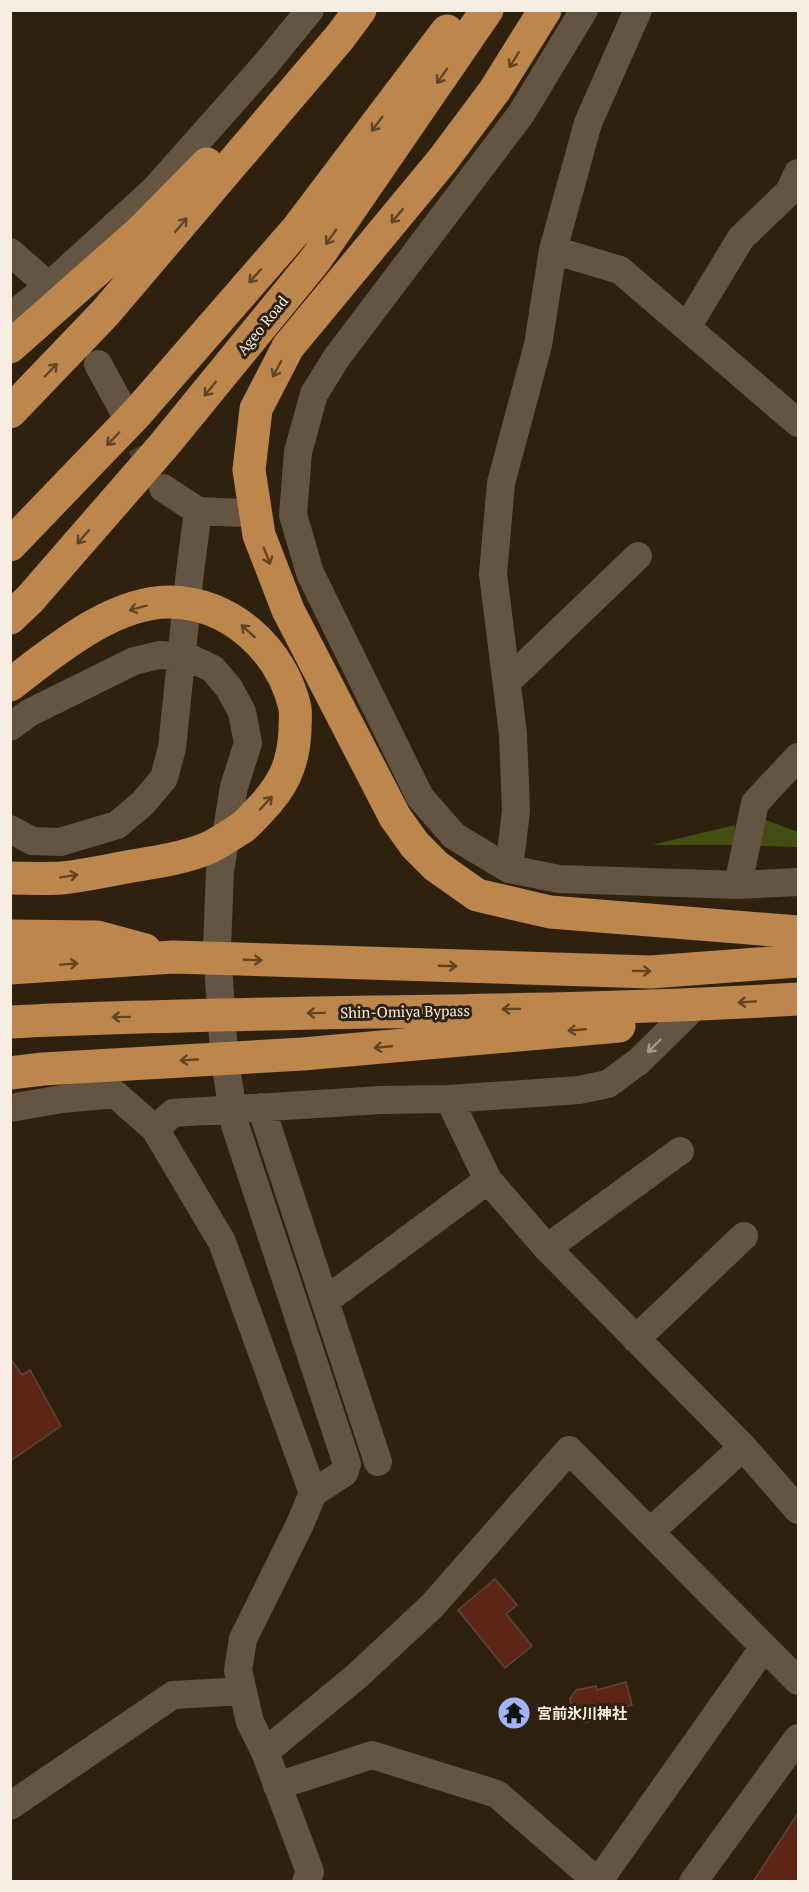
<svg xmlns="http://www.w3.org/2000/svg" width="809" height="1892" font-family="'PT Serif','Noto Sans JP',serif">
	<rect width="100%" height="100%" fill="#2e220f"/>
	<path fill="#444d14" d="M 763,819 L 798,832 L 798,847 L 757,846 Z
		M 735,825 L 735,845 L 652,845 Z"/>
	<path fill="#5c2413" stroke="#5c453d" stroke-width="1.5" d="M 10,1358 L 22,1375 L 30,1370 L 61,1426 L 10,1461 Z
		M 495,1579 L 517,1605 L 506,1614 L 532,1646 L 505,1668 L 458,1610 Z
		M 626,1682 L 632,1705 L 602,1713 L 602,1718 L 584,1723 L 573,1715 L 570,1699 L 576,1690 L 596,1686 L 597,1690 Z
		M 798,1813 L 798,1882 L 753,1882 Z"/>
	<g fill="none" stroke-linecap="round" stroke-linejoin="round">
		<path stroke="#4c412f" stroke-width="28" stroke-dasharray="28 14" stroke-linecap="butt" d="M 122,408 L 159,481"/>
		<path stroke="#635541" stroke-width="28" d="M 584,10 L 521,114 L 337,357 L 314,394 L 298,452 L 293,515 L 310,573 L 420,797 L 454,836 L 509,869 L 559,879 L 738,885 L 798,882
			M 553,250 L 620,270 L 798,423
			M 10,252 L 49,286
			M 10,317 L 49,286 L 155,189 L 265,65 L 310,10
			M 687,327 L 741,238 L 789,192 L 798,173
			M 98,364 L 122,408
			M 163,488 L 198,511 L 244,513
			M 507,682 L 638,556
			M 10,727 L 29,713 L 134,661 L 159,655 L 188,657 L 213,669 L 229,688 L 242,712 L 248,743 L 234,787 L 220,871 L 217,948 L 224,1055 L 235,1125 L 347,1464 L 344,1473 L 313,1493 L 300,1524 L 243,1639 L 238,1670 L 250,1722 L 265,1752 L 310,1872 L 306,1882
			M 10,829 L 32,841 L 60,842 L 117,825 L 143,803 L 164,778 L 172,748 L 190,572 L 198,511
			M 509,869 L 516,811 L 513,734 L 493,574 L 501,483 L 538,345 L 553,250 L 588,123 L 638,10
			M 738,885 L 755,803 L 798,757
			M 449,1099 L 488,1180 L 547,1248 L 743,1447 L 798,1510
			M 261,1107 L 378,1462
			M 10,1108 L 62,1099 L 115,1094 L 155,1129 L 222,1242 L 313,1493
			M 155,1129 L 173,1113 L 381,1100 L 449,1099 L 579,1090 L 608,1084 L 639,1061 L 696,1005
			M 547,1248 L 680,1151
			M 325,1301 L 488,1180
			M 636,1339 L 744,1236
			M 650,1532 L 798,1681
			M 265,1752 L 357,1676 L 432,1606 L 569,1450 L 650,1532 L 743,1447
			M 277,1786 L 372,1755 L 497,1794 L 598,1882 L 764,1647
			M 10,1806 L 173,1695 L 243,1691
			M 693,1882 L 798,1738"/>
		<path stroke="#bc864d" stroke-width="33" d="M 545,10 L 495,90 L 442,161 L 288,347 L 256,409 L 249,470 L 259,535 L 288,610 L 395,817 L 415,845 L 436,866 L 477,895 L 550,912 L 798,932
			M 10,347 L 141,231 L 207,164
			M 10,412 L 105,313 L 340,37 L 360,10
			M 10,545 L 137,413 L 298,228 L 447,31
			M 10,618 L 30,599 L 164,445 L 316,259 L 487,10
			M 10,685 C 53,652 112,602 169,602 C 230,602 282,650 295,708 C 296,715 295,723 295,731 C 293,766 283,786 259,811 C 254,816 249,822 243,827 C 232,834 219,843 208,848 C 184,858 157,862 132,866 C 109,870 85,876 61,878 C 44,879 27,878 10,878
			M 10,936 L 97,937 L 145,950
			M 10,968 L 173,957 L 651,972 L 798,961
			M 10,1022 C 273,1009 536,1015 798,999
			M 10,1073 L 43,1069 L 303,1054 L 619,1026"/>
	</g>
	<defs><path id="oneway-shaft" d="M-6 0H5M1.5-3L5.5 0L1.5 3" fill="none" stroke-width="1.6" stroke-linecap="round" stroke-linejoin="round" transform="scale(1.5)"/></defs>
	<g stroke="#604525">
		<use href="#oneway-shaft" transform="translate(514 60) rotate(122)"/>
		<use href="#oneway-shaft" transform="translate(442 76) rotate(125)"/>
		<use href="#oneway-shaft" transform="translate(377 124) rotate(127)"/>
		<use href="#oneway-shaft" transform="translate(397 216) rotate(130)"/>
		<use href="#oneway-shaft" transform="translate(181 225) rotate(-50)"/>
		<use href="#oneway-shaft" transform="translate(331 237) rotate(125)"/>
		<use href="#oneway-shaft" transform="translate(255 276) rotate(132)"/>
		<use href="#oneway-shaft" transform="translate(277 369) rotate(118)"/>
		<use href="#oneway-shaft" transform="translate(51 370) rotate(-46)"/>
		<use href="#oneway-shaft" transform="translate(210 389) rotate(129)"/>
		<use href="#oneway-shaft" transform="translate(113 439) rotate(134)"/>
		<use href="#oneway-shaft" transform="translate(83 537) rotate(131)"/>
		<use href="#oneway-shaft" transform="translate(267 556) rotate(69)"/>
		<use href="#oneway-shaft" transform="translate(138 608) rotate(165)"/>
		<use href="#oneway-shaft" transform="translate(248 631) rotate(-138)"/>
		<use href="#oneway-shaft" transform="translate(266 803) rotate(-47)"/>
		<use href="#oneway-shaft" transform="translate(69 876) rotate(-9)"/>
		<use href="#oneway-shaft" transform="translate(253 960) rotate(2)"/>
		<use href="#oneway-shaft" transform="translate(69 964) rotate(-4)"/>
		<use href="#oneway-shaft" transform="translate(448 966) rotate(2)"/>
		<use href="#oneway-shaft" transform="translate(642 971) rotate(1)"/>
		<use href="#oneway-shaft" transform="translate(747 1002) rotate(176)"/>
		<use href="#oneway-shaft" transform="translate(511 1009) rotate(179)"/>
		<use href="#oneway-shaft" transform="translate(316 1013) rotate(179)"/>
		<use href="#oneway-shaft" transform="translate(121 1017) rotate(179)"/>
		<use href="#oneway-shaft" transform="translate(577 1030) rotate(175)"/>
		<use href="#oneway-shaft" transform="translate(383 1047) rotate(175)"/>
		<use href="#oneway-shaft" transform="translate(189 1060) rotate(177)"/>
	</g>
	<use stroke="#a59a89" href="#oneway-shaft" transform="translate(654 1046) rotate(136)"/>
	<defs>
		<symbol id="temple-disc" viewBox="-11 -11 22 22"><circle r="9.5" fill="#a1b3fd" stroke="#2e220f"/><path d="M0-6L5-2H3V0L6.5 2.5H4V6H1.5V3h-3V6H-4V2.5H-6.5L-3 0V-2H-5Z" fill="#111"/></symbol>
	</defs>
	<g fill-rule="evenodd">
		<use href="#temple-disc" x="495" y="1694" width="38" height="38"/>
	</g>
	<g text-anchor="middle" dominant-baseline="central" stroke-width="6" stroke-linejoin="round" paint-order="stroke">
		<g font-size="15" fill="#f6eee2" stroke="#2e220f">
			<text transform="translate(262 325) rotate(-51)">Ageo Road</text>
			<text transform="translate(405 1011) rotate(-1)">Shin-Omiya Bypass</text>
		</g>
		<g font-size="15" font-weight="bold" fill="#f6eee2" stroke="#2e220f" text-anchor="start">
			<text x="537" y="1713">宮前氷川神社</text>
		</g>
	</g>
	<rect width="809" height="1892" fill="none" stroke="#f6eee2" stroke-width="24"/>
</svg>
